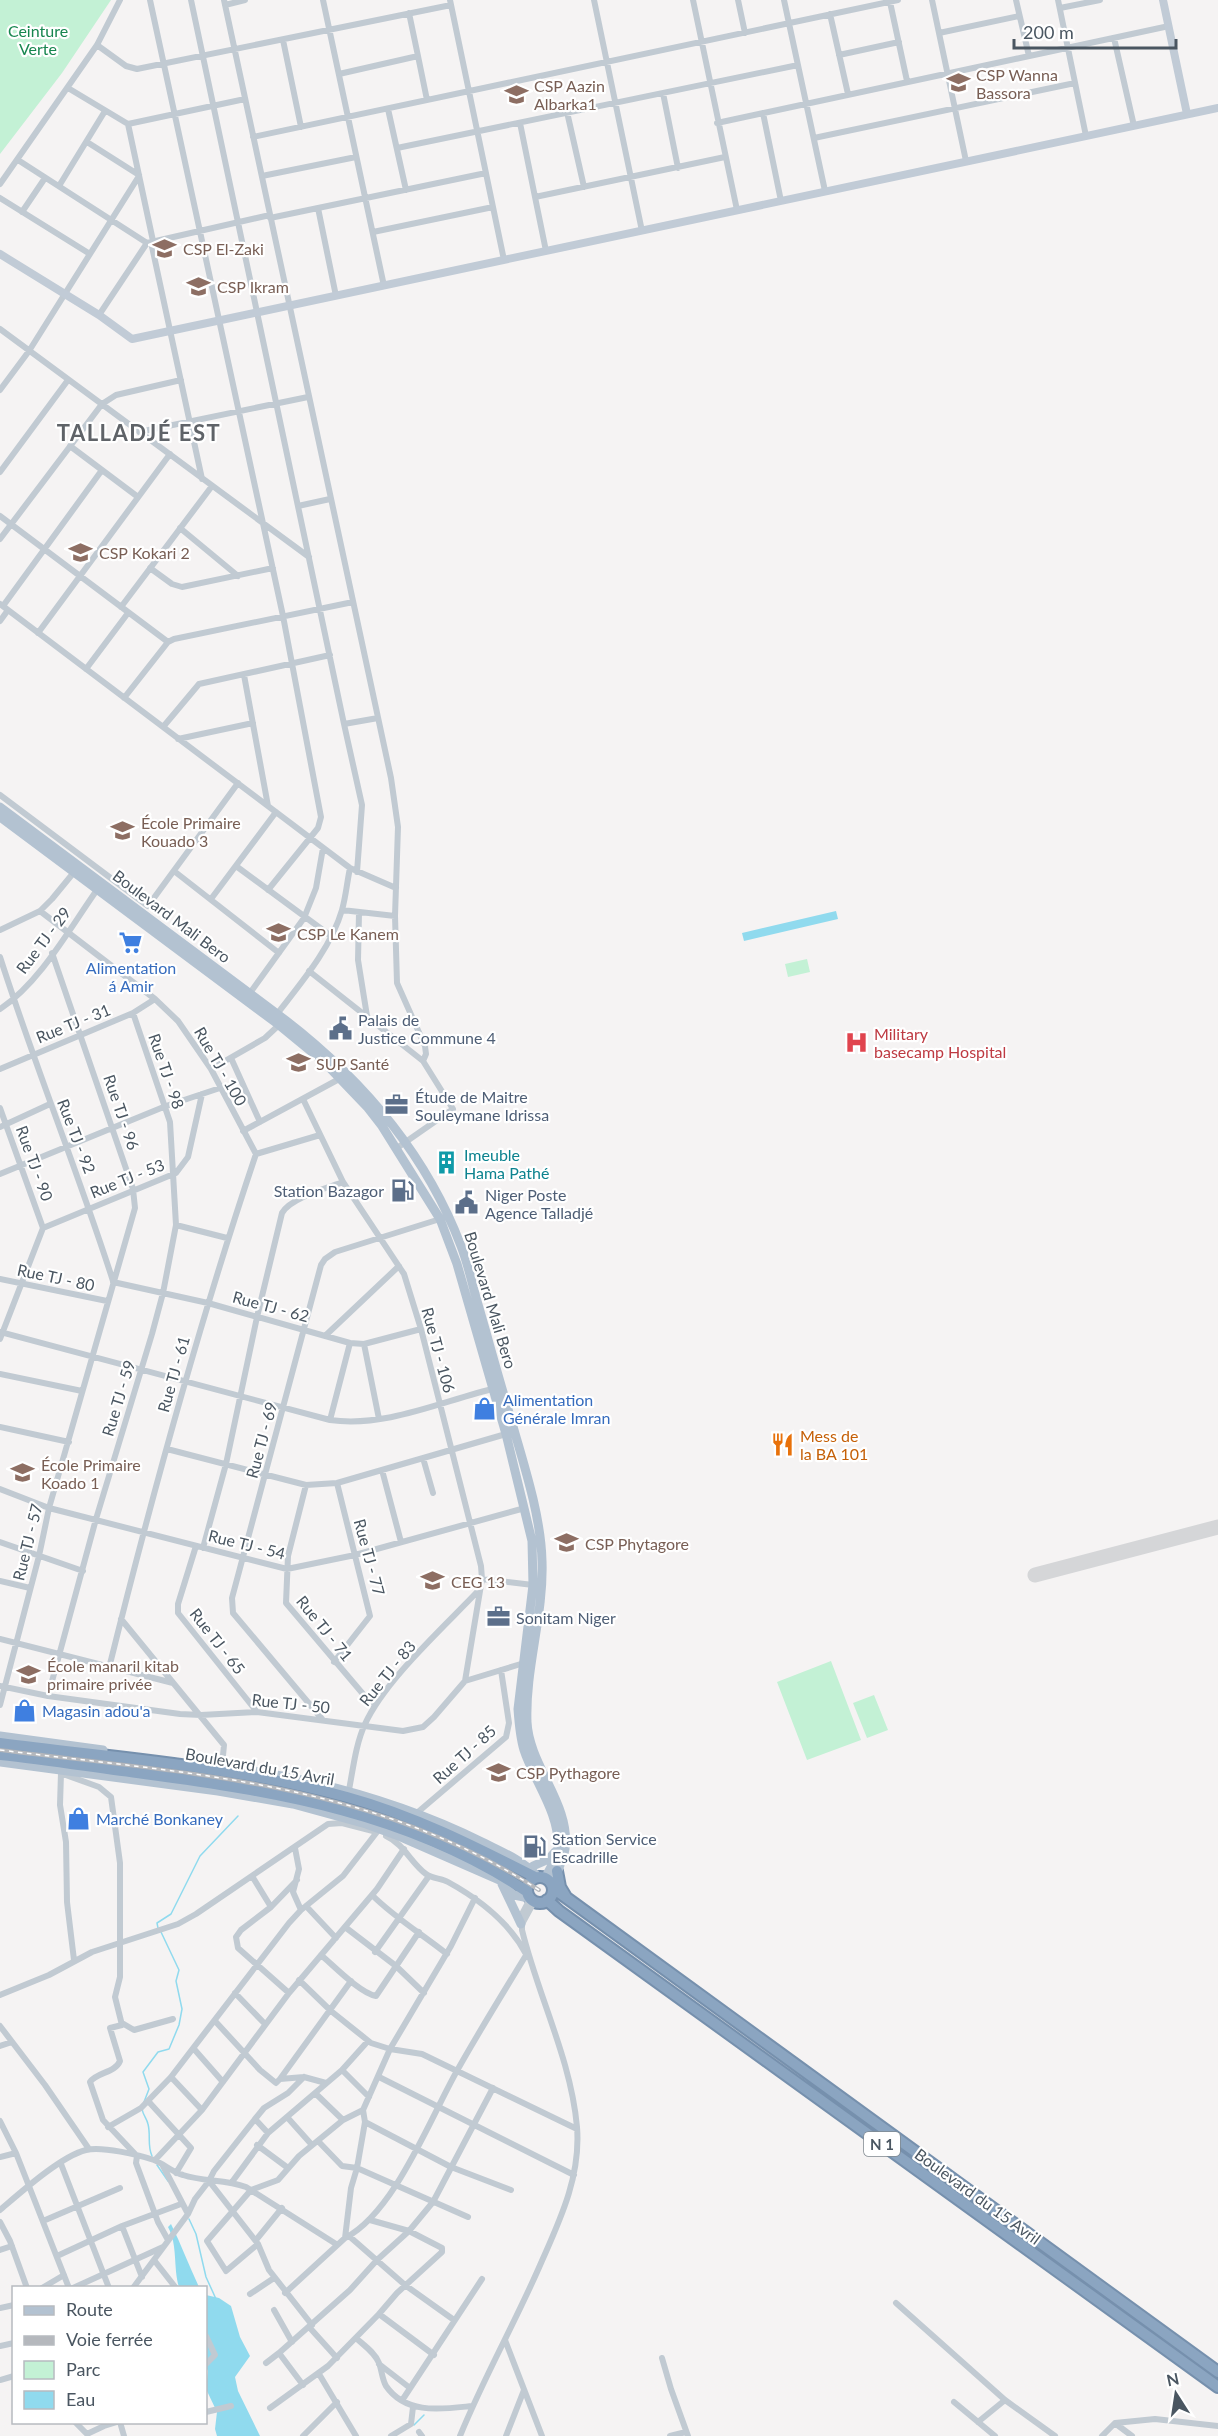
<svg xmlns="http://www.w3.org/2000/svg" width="1218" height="2436" font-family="Lato,sans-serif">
	<rect width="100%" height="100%" fill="#f5f3f3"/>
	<path fill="#c3f1d5" d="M 0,0 L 111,0 L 62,73 L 0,154 Z
		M 807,959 L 810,972 L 788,977 L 785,964 Z
		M 831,1661 L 861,1740 L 807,1760 L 777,1682 Z
		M 874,1695 L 888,1730 L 867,1738 L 853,1703 Z"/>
	<path fill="#90daee" d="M 836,911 L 838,919 L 744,941 L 742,933 Z
		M 171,2224 C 181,2244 189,2266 199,2287 L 179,2287 C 173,2268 178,2245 168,2227 Z
		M 206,2295 L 219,2298 L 231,2306 L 240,2337 L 250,2356 L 235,2377 L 238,2391 L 260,2436 L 217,2436 L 215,2429 L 217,2412 L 206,2389 L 208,2371 L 206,2367 Z"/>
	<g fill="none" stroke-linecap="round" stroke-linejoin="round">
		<path stroke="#90daee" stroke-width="1.5" d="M 158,1928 L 157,1923 L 171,1914 L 200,1856 L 238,1816
			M 144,2102 L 149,2089 L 143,2072 L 158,2052 L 169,2049 L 179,2025 L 182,2009 L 176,1981 L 179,1970 L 161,1932
			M 142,2109 C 143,2115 147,2119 148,2124 C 151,2136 147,2145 152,2156
			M 157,2165 L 168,2181
			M 189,2219 L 196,2234 L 206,2277 L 216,2299
			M 414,2425 L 424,2415"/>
		<path stroke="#d5d6d8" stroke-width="15" d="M 1035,1575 L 1218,1527"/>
		<defs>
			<path id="highway" d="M 0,1743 C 115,1758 234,1766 347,1797 C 413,1815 474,1846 535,1877
				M 0,1755 C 48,1760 96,1768 144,1774 C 280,1792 410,1814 526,1891
				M 557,1871 L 560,1887 L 566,1897
				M527 1890a13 13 0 1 1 26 0a13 13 0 1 1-26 0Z
				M 553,1888 L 1218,2372
				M 547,1900 L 559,1911 L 1218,2387"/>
		</defs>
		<use href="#highway" stroke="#7690ad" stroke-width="14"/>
		<path stroke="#c1cad2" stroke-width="6" d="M 150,0 L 283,616 L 321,817 L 318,828 L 268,890
			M 191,0 L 344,724 L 362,805 L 357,872
			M 224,0 L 391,778 L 398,827 L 395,916 L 397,983 L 425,1046 L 426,1054 L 423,1061
			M 323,0 L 384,286
			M 450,0 L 504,260
			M 594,0 L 642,231
			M 693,0 L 737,210
			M 738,0 L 745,33
			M 784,0 L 825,191
			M 932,0 L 966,161
			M 1016,0 L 1029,56
			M 1058,0 L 1086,136
			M 890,2 L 907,81
			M 225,5 L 245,0
			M 1060,8 L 1100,0
			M 409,13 L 418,56
			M 830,14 L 848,94
			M 939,33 L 1019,16
			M 1114,38 L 1134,126
			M 283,40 L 301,127
			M 97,45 L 126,66 L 137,69 L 451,5
			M 839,55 L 899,42
			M 339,74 L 418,56 L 427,100
			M 68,88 L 128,124 L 245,99
			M 663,93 L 678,168
			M 388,109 L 406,190
			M 567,112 L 584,187
			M 763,113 L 781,201
			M 520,123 L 535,197 L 725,157
			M 717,123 L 1169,26
			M 128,124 L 153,241
			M 253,137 L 898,0
			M 814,138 L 1075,83
			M 87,142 L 139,175
			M 397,148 L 798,65
			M 18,160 L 147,243
			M 262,176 L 356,157
			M 0,184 L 97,45 L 120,0
			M 59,186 L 105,111
			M 535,197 L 546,251
			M 0,198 L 90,254
			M 318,208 L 336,296
			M 22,212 L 45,178
			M 270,218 L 486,173
			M 373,232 L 493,207
			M 151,242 L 202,479
			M 99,315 L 147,243 L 270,215
			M 0,329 L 309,557
			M 0,390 L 29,351 L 139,176
			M 139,432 L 308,397
			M 70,446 L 138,497
			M 0,472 L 68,380
			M 298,506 L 330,499
			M 0,516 L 168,642
			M 180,528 L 238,576
			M 0,539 L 102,404 L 116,395 L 181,380
			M 150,568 L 172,584 L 182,587 L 273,568
			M 0,604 L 350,868 L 396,888
			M 3,606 L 102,470
			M 121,607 L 212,486
			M 0,621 L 8,610
			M 38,633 L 170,454
			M 86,669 L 128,613
			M 244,675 L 268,806
			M 124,698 L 168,642 L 174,639 L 353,602
			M 344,724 L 378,718
			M 163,727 L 199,684 L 330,655
			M 178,739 L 253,723
			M 0,795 L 148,906 L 238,783
			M 236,866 L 331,936
			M 174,871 L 279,953
			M 211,899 L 276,812
			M 342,910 L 395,916
			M 40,911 L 155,999 L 178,1021 L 211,1069 L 256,1154
			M 359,913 L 358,960 L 367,1016
			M 0,930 L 40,911 L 52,899 L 75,871
			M 0,957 C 35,1066 78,1172 113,1281
			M 309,971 L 423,1061 L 453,1109 L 397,1148
			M 250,993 L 304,918 L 316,888 L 323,848
			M 0,1009 C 41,982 71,926 99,887
			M 277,1014 C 301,983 331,948 342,910 C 346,896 347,882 350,868
			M 231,1058 L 260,1122
			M 0,1069 L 133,1013 L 155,999
			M 211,1069 L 265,1038 L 280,1024
			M 0,1108 L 43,1228
			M 0,1127 L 50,1104
			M 243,1131 L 341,1078
			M 0,1174 L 166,1106 L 220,1088
			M 176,1225 L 227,1238
			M 43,1228 L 176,1173 L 188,1157 L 202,1094
			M 0,1279 L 107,1301
			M 113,1282 L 208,1303 L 350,1343 L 364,1344 L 421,1329
			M 0,1332 L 330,1420 C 386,1428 442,1401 496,1388
			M 326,1335 L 399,1266
			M 0,1339 L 43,1228
			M 364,1344 L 379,1419
			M 0,1374 L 82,1391
			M 330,1420 L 350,1343
			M 0,1427 L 69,1442
			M 167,1449 L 306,1485 L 337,1483 L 506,1434
			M 423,1458 L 433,1493
			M 382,1470 L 401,1542
			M 306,1485 L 288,1556 L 286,1603 L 374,1707
			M 0,1489 L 49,1508 L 287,1569 L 355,1555 L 525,1508
			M 0,1542 L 83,1571
			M 196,1546 L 178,1604 L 178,1613 L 257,1712
			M 203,1548 L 226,1464 L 257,1317 L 282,1213 C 290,1198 327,1188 343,1182
			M 482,1579 L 533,1585
			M 0,1581 L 30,1588
			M 121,1619 L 224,1745 L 222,1766
			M 0,1639 L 173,1683
			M 334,1662 L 370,1616 L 337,1483
			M 109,1668 C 152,1495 199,1323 256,1154 L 320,1135
			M 465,1681 L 524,1663
			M 0,1686 L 48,1696 L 180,1714 L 201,1715 L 257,1712 L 403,1731 L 423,1727 L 434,1717 L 465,1681 L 482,1579 L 481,1566 L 421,1329 L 404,1274 L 343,1182 L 303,1099
			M 48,1696 L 96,1519 L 152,1334 L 163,1293 L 176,1225 L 170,1122 L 133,1013
			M 0,1705 L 39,1556 L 49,1508 L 135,1208 L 133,1189 L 52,953
			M 322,1719 L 233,1613 L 232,1598 L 321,1265 L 325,1259 L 335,1252 L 440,1219
			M 61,1773 L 60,1805 L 66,1842 L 67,1902 L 74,1960
			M 63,1774 L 99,1787 L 111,1797 L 120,1863 L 120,1977 L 115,1997 L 122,2025 L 110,2028 L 120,2061 C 115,2073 97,2072 90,2082 L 103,2120 L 137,2156 L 136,2163 L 158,2222 L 168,2240
			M 349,1790 C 353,1769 356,1743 365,1724 C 385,1680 444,1627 478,1591
			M 418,1812 L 506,1737 L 509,1723 L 501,1670
			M 386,1836 C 404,1844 411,1863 426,1874 C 433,1879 441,1878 448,1882 C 479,1899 509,1922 526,1954
			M 295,1848 L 299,1869 L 293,1892 L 301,1910
			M 252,1876 L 271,1907
			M 372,1895 C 395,1918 422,1934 447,1954
			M 306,1906 L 336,1938
			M 522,1924 L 534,1902
			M 345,1927 L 396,1966 L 424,1993
			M 375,1952 L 429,1876
			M 321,1955 C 334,1966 360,1993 376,1996 L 419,1932
			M 299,1980 L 331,2011 L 371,2043 L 390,2049 L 422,2054 L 577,2129
			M 235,1993 L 265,2024
			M 289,1993 L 238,1948 L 236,1937 L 241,1930 L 271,1907 L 297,1880
			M 0,1995 L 49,1975 L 92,1952 L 178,1924 L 196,1914 L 328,1824 L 342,1823 L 373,1831
			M 215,2021 L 260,2070 L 276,2083 L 280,2079 L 304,2077 L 326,2083
			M 122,2023 L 134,2030 L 173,2019
			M 0,2026 L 45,2085 L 89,2149
			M 0,2046 L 12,2042
			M 194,2049 L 223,2082
			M 342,2070 L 369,2097
			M 171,2077 L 202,2110
			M 379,2077 L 574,2175
			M 280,2079 L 351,1981
			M 315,2093 L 343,2120
			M 149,2102 L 191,2148 L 176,2173
			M 363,2110 L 365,2122 L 357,2168 L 468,2217
			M 287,2117 L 312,2145
			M 255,2119 L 264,2108 L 288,2093 L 304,2077
			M 0,2121 L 16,2153 L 69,2288
			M 365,2122 L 451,2167 L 511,2190
			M 108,2127 L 141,2108 L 171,2077 L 289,1923 L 301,1910 L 343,1876 L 377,1832
			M 268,2133 L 255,2119 L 214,2171 L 209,2181 L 258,2244 L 269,2270 L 312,2325
			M 318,2141 L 342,2166 L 357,2168 L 351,2188 L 345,2238 C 395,2212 430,2118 458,2069 C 480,2030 504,1991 528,1952
			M 257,2145 L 288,2168
			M 0,2157 L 16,2153
			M 155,2160 L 202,2110 L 289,1993 L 377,1889 L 404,1849
			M 61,2164 L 109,2288
			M 232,2182 L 268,2133 L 342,2070 L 368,2041
			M 0,2210 C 20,2193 61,2156 86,2150 C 102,2146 139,2155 154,2160 C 164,2164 172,2172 183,2175 C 204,2182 225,2179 246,2187 L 336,2244
			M 188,2214 L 195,2199 L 209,2181
			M 370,2220 L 409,2231 L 442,2248 L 442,2252 L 397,2293 L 379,2314 L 434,2355
			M 43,2221 L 120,2188
			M 0,2222 L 10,2241 L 27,2288
			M 122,2226 L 142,2277
			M 349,2236 L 405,2285 L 454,2320
			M 256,2240 L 282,2208
			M 258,2244 L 226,2271 L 207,2241 L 251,2190 L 278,2180 L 299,2156 L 343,2120 L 363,2110 L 390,2049 L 451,1946 L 475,1898
			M 0,2250 L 12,2246
			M 57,2256 L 122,2226 L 181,2204
			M 154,2260 L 176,2288
			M 42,2288 L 64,2275
			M 73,2288 L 163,2247
			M 133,2288 L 188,2214 L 163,2166
			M 285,2293 L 345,2238
			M 250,2294 L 274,2278
			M 896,2303 L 1005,2400 L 1055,2436
			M 0,2308 L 14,2305
			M 274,2310 L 292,2342
			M 310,2328 L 337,2358
			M 206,2336 L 215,2355 L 206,2364
			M 357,2339 C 365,2346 375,2353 379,2363 C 382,2371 382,2379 386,2386 C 406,2415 442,2409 472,2406
			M 505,2340 L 542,2436
			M 0,2346 L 14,2343
			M 662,2358 L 671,2389 L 688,2436
			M 266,2363 L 279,2353
			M 379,2364 L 410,2388
			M 319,2374 L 356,2436
			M 0,2380 L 14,2376
			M 303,2385 L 279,2353 L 350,2290 L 377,2260 L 409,2231 L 433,2202 L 493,2088
			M 403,2399 L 482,2279
			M 954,2402 L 995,2436
			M 270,2408 L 328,2366 L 379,2314
			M 206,2412 L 231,2406
			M 75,2422 L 87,2434 L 104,2426 L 117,2422
			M 120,2422 L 124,2436
			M 978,2422 L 1005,2400
			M 1116,2424 L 1132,2436
			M 419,2432 L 422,2436
			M 303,2436 L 337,2402
			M 391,2436 L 411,2424 L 413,2407
			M 460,2436 C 484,2377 516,2321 541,2263 C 560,2220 581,2176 577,2127 C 571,2059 538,1996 522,1930 L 522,1914 L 530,1899
			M 506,2436 L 524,2390
			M 670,2436 L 686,2432
			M 1102,2436 L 1115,2423 L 1155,2419 L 1218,2426"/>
		<path stroke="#c1cbd6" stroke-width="8" d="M 1163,0 L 1187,114
			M 0,254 L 99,315 L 132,339 L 1218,108"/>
		<path stroke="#b3c2d1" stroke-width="9" d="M 0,807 L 284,1019 C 362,1079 426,1154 461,1246 C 468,1264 472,1283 477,1301 C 487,1335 496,1369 506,1402 C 519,1450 541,1511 542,1561 C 544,1615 525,1668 527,1722 C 529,1766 571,1804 565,1849 C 563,1861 556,1873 552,1885
			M 0,817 L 279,1025 L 324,1062 L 368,1108 L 382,1126 L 440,1219 L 457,1264 L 506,1434 L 532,1541 L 533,1585 L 518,1709 C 519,1723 520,1737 524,1750 C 534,1781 560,1813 558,1848 C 557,1858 550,1869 545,1878
			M 0,1736 L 103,1750
			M 0,1762 L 218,1791 L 293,1804 L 366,1824 L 396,1835 L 499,1880
			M 254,1771 C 334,1784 409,1806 482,1842 C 500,1851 522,1860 536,1875
			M 533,1866 L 549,1859 L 555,1852
			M 502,1884 L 521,1924
			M 504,1887 L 514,1895 L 529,1898"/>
		<use href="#highway" stroke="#8ba5c1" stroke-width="10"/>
		<defs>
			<path id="rail" d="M 0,1750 C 191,1774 372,1782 539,1890"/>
		</defs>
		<use href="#rail" stroke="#b5b8bd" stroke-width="4"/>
		<use href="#rail" stroke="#fff" stroke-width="1.5" stroke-dasharray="4.5" stroke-linecap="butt"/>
	</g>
	<defs>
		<symbol id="school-bare" viewBox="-9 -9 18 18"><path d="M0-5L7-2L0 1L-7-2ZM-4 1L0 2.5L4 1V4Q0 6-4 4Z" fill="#8d6e63" stroke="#fff" stroke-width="2.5" paint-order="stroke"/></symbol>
		<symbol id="supermarket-bare" viewBox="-9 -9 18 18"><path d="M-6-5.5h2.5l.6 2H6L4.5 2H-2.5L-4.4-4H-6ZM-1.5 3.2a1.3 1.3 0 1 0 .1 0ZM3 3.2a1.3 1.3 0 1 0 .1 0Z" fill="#3f7fe0" stroke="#fff" stroke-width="2.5" paint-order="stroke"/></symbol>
		<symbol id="civic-bare" viewBox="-9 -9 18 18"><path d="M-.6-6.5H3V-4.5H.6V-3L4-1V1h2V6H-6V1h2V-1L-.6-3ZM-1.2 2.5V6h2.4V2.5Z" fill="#5c6f8a" stroke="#fff" stroke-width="2.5" paint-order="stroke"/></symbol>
		<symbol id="hospital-bare" viewBox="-9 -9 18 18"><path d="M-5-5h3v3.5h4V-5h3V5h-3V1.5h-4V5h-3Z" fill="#e0444e" stroke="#fff" stroke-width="2.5" paint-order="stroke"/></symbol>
		<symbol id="university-bare" viewBox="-9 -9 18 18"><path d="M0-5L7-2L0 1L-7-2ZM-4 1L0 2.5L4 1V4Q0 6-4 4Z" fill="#8d6e63" stroke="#fff" stroke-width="2.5" paint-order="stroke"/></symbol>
		<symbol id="office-bare" viewBox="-9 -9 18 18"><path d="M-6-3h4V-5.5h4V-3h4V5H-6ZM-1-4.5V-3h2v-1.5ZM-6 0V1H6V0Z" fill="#5c6f8a" stroke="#fff" stroke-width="2.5" paint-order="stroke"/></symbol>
		<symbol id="building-bare" viewBox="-9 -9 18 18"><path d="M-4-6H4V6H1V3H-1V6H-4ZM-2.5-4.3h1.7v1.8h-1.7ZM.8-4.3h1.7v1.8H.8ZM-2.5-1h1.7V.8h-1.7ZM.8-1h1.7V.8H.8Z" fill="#0f9aa8" stroke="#fff" stroke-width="2.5" paint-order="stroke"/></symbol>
		<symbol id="fuel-bare" viewBox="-9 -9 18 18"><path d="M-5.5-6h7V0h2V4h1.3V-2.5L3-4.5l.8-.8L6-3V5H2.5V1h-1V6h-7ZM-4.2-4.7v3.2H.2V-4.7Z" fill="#5c6f8a" stroke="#fff" stroke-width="2.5" paint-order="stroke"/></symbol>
		<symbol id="shop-bare" viewBox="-9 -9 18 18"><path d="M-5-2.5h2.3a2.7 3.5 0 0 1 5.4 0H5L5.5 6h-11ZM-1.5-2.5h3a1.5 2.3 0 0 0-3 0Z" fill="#3f7fe0" stroke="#fff" stroke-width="2.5" paint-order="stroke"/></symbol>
		<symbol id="restaurant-bare" viewBox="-9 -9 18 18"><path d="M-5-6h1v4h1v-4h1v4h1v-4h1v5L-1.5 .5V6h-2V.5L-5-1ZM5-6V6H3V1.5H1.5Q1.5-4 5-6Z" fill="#e8710a" stroke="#fff" stroke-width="2.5" paint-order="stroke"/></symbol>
	</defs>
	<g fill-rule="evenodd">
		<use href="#school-bare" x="942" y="66" width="33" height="33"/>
		<use href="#school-bare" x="500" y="78" width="33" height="33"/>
		<use href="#school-bare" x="148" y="232" width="33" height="33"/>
		<use href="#school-bare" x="182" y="270" width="33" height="33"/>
		<use href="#school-bare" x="64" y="536" width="33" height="33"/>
		<use href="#school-bare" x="106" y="814" width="33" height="33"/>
		<use href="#school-bare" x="262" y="916" width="33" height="33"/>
		<use href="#supermarket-bare" x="114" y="926" width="33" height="33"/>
		<use href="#civic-bare" x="324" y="1012" width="33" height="33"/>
		<use href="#hospital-bare" x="840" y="1026" width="33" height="33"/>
		<use href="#university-bare" x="282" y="1046" width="33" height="33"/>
		<use href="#office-bare" x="380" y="1088" width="33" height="33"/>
		<use href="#building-bare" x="430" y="1146" width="33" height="33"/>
		<use href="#fuel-bare" x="386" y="1174" width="33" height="33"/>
		<use href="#civic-bare" x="450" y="1186" width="33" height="33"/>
		<use href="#shop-bare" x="468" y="1392" width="33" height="33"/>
		<use href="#restaurant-bare" x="766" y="1428" width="33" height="33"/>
		<use href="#school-bare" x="6" y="1456" width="33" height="33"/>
		<use href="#school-bare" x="550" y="1526" width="33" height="33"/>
		<use href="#school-bare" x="416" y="1564" width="33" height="33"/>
		<use href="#office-bare" x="482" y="1600" width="33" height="33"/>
		<use href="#school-bare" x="12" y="1658" width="33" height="33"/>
		<use href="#shop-bare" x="8" y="1694" width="33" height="33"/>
		<use href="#school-bare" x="482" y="1756" width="33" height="33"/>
		<use href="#shop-bare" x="62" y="1802" width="33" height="33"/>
		<use href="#fuel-bare" x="518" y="1830" width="33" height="33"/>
	</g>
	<g text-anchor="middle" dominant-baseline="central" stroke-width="4.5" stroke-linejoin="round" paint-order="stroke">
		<rect fill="#fff" stroke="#808990" stroke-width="1.5" x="864" y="2132" width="36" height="24" rx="4.5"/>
		<g font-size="15" font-weight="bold" fill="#4a5661">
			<text x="882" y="2144">N 1</text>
		</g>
		<g font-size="16" fill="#17864f" stroke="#fff">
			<text x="38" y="30">Ceinture<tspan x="38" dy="18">Verte</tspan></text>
		</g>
		<g font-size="16" fill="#785e54" stroke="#fff" text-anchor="start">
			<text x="976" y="74">CSP Wanna<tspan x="976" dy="18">Bassora</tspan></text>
			<text x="534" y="85">CSP Aazin<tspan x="534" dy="18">Albarka1</tspan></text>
			<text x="183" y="248">CSP El-Zaki</text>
			<text x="217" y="286">CSP Ikram</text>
			<text x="99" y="552">CSP Kokari 2</text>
			<text x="141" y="822">École Primaire<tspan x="141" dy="18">Kouado 3</tspan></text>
			<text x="297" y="933">CSP Le Kanem</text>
			<text x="316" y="1063">SUP Santé</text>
			<text x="41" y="1464">École Primaire<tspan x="41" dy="18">Koado 1</tspan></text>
			<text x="585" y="1543">CSP Phytagore</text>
			<text x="451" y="1581">CEG 13</text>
			<text x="47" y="1665">École manaril kitab<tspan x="47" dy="18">primaire privée</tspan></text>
			<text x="516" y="1772">CSP Pythagore</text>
		</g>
		<g font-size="16" fill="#4a5661" stroke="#fff">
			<text transform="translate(172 916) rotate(37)">Boulevard Mali Bero</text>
			<text transform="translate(43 940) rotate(-53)">Rue TJ - 29</text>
			<text transform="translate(73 1023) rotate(-22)">Rue TJ - 31</text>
			<text transform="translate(221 1066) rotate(60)">Rue TJ - 100</text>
			<text transform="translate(167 1071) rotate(71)">Rue TJ - 98</text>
			<text transform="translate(122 1112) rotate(71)">Rue TJ - 96</text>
			<text transform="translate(77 1136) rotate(69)">Rue TJ - 92</text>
			<text transform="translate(35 1163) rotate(70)">Rue TJ - 90</text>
			<text transform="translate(127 1178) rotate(-22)">Rue TJ - 53</text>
			<text transform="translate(56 1277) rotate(12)">Rue TJ - 80</text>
			<text transform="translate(491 1300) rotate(73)">Boulevard Mali Bero</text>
			<text transform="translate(271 1306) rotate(15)">Rue TJ - 62</text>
			<text transform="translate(439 1350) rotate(75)">Rue TJ - 106</text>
			<text transform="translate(173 1374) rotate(-74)">Rue TJ - 61</text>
			<text transform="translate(118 1398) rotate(-73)">Rue TJ - 59</text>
			<text transform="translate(261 1440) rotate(-75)">Rue TJ - 69</text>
			<text transform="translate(27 1542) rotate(-76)">Rue TJ - 57</text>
			<text transform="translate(247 1544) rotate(14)">Rue TJ - 54</text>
			<text transform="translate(370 1557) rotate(75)">Rue TJ - 77</text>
			<text transform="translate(325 1628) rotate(51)">Rue TJ - 71</text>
			<text transform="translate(218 1641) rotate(52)">Rue TJ - 65</text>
			<text transform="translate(387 1673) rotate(-51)">Rue TJ - 83</text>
			<text transform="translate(291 1703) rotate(6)">Rue TJ - 50</text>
			<text transform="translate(464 1754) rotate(-42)">Rue TJ - 85</text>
			<text transform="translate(260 1766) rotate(10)">Boulevard du 15 Avril</text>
			<text transform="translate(978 2196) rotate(36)">Boulevard du 15 Avril</text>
		</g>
		<g font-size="16" fill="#366cbe" stroke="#fff" text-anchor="start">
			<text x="131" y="967" text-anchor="middle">Alimentation<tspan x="131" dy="18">á Amir</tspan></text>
			<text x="503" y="1399">Alimentation<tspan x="503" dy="18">Générale Imran</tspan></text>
			<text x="42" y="1710">Magasin adou'a</text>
			<text x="96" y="1818">Marché Bonkaney</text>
		</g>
		<g font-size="16" fill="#4e5e75" stroke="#fff" text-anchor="start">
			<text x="358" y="1019">Palais de<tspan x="358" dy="18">Justice Commune 4</tspan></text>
			<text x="415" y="1096">Étude de Maitre<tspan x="415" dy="18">Souleymane Idrissa</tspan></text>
			<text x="384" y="1190" text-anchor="end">Station Bazagor</text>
			<text x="485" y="1194">Niger Poste<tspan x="485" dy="18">Agence Talladjé</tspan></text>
			<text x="516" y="1617">Sonitam Niger</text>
			<text x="552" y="1838">Station Service<tspan x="552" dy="18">Escadrille</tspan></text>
		</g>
		<g font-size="16" fill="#be3a42" stroke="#fff" text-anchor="start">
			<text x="874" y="1033">Military<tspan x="874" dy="18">basecamp Hospital</tspan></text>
		</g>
		<g font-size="16" fill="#0d838f" stroke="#fff" text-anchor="start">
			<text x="464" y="1154">Imeuble<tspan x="464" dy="18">Hama Pathé</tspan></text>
		</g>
		<g font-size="16" fill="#c56008" stroke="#fff" text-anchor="start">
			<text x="800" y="1435">Mess de<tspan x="800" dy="18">la BA 101</tspan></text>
		</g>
		<g font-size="22" font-weight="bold" letter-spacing="1.5" fill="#5f6368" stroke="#fff">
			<text x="139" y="432">TALLADJÉ EST</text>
		</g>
	</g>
	<rect x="12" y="2286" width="195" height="138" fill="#ffffff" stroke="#b7bbc0" stroke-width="1.5"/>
	<rect x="24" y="2306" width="30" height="9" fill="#b3c2d1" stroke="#b7bbc0" stroke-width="1.5"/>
	<text x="66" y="2316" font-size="18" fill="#4a5661">Route</text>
	<rect x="24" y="2336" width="30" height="9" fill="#b5b8bd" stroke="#b7bbc0" stroke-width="1.5"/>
	<text x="66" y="2346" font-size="18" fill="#4a5661">Voie ferrée</text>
	<rect x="24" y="2361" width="30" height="18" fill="#c3f1d5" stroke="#b7bbc0" stroke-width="1.5"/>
	<text x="66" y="2376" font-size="18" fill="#4a5661">Parc</text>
	<rect x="24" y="2391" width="30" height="18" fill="#90daee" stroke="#b7bbc0" stroke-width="1.5"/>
	<text x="66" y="2406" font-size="18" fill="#4a5661">Eau</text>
	<g transform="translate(1176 2394) rotate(348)" stroke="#ffffff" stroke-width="4.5" paint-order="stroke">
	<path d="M0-4.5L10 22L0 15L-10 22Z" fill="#4a5661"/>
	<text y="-9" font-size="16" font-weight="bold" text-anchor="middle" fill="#4a5661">N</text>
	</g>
	<path d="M1014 39v9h162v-9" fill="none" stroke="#4a5661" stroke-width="3"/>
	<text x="1023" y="39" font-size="18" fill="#4a5661" stroke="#ffffff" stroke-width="4.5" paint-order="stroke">200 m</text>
</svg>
